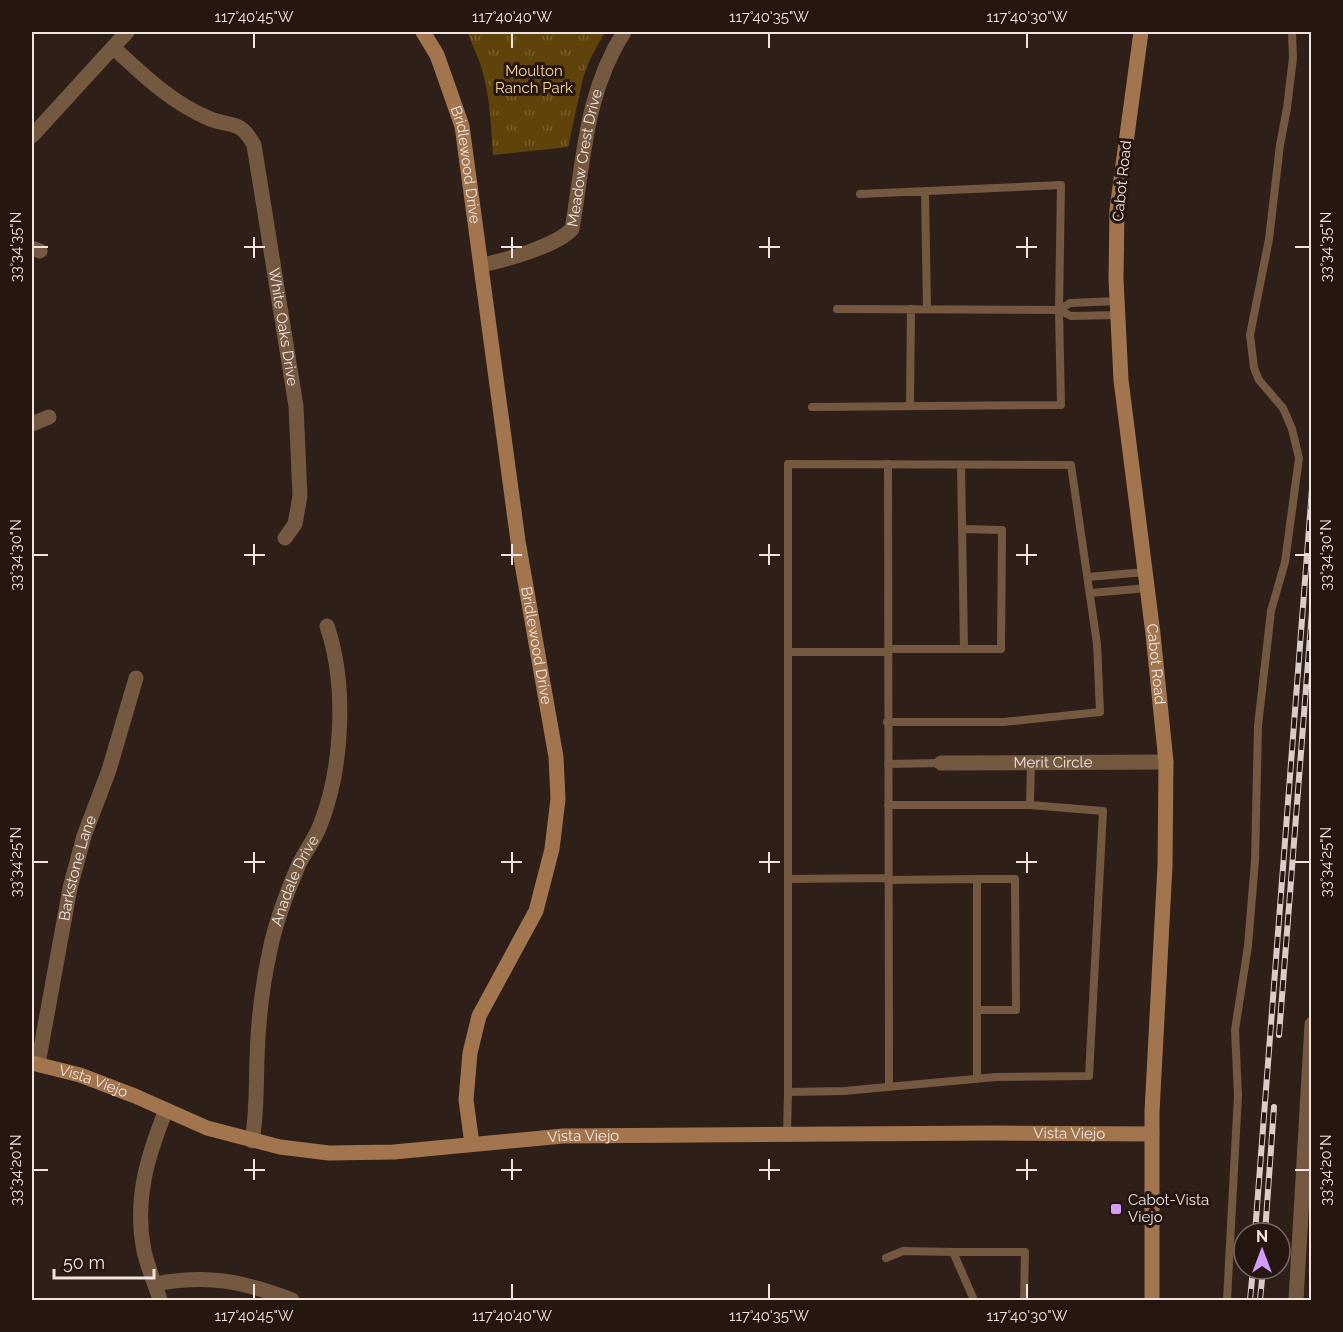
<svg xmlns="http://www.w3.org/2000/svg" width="1343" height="1332" font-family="Raleway,sans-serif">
	<defs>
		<pattern id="park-tufts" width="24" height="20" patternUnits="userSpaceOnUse" patternTransform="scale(1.5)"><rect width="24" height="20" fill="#5f430a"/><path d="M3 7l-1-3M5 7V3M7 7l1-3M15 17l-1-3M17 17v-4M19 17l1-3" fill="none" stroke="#765e2d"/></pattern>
	</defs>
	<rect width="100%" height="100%" fill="#2f1f19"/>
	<path fill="url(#park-tufts)" d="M 467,32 L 605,32 L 590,59 L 583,78 L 568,147 L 493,155 C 491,125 490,95 481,66 C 477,55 472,43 467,32 Z"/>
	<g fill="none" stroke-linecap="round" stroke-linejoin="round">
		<path stroke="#745840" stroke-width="8" d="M 925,191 L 927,309
			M 837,309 L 1059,310 L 1071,316 L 1118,315
			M 1059,310 L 1070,303 L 1117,301
			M 910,406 L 911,309
			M 812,407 L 1061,405 L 1059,310 L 1061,185 L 860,194
			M 888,464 L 889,1087
			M 962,529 L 1002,530 L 1001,649 L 964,649
			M 1088,577 L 1145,572
			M 1091,593 L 1147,588
			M 888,649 L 964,649 L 961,465
			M 788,652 L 888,652
			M 887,722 L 1003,722 L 1100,712 L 1097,644 L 1071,465 L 788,464 L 788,1092 L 844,1091 L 996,1077 L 1089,1076 L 1103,811 L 1030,805 L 888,805
			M 888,764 L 941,763
			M 1030,805 L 1031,763
			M 788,879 L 889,878
			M 889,880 L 977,879 L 977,1079
			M 977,1010 L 1016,1010 L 1015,879 L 977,879
			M 787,1135 L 788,1092
			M 953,1252 L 1025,1252 L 1024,1300
			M 886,1258 L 903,1251 L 953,1252 L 974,1300
			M 1227,1300 L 1238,1095 L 1235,1030 L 1248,946 L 1255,861 L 1258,726 L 1271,611 L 1285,562 L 1299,458 L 1292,429 L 1283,408 L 1259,380 L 1254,368 L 1250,335 L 1269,239 L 1280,145 L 1287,108 L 1293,58 L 1292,32"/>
		<g stroke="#745840" stroke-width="15">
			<path id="s1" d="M 114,48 C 143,75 171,102 208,118 C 231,128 239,118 254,145 L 296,406 L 300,496 L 295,524 L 285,538"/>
			<path d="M 32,136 L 127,32"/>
			<path d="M 32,248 L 40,251"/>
			<path id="s2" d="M 482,265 C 506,260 556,246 572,229 C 584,160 585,93 624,32"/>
			<path d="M 32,424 L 49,417"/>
			<path id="s3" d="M 941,763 L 1166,762"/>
			<path id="s4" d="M 38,1064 L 70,888 L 84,836 L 109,770 L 136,678"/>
			<path id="s5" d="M 252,1141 C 257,1113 256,1087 257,1059 C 258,1023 262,986 270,950 C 276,920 287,892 299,864 C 305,852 314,840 319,828 C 343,770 347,685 327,626"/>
			<path d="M 155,1284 C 208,1274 242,1281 292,1300"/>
			<path d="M 160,1300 C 155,1284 148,1268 144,1251 C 134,1200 147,1157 166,1110"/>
			<path d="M 1296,1300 L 1312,1024"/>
		</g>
		<g stroke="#a2754e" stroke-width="15">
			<path id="s6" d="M 423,32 L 437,55 L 462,126 L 518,541 L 556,757 L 558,799 L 552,849 L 536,911 L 479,1016 L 470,1053 L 466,1100 L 472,1144"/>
			<path id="s7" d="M 1141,32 L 1117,209 L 1116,279 L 1121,380 L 1153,634 L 1166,762 L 1165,866 L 1152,1112 L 1152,1300"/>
			<path id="s8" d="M 32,1063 L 80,1075 L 135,1096 L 207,1128 L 280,1147 L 329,1153 L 394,1152 L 563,1136 L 996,1133 L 1152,1134"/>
		</g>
		<defs>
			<path id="rail" d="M 1279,1035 L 1312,611
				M 1255,1233 L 1312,489
				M 1265,1233 L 1274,1107
				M 1250,1300 L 1253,1269
				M 1260,1300 L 1263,1269"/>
		</defs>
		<use href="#rail" stroke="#dacdc9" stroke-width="6"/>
		<use href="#rail" stroke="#251610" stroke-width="4" stroke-dasharray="11" stroke-linecap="butt"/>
	</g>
	<path fill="none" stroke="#f0e4e0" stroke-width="2" d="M 254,33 L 254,48M 512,33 L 512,48M 769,33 L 769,48M 1027,33 L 1027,48M 254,237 L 254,258M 512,237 L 512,258M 769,237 L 769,258M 1027,237 L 1027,258M 33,247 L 48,247M 244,247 L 265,247M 501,247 L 522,247M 759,247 L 780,247M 1016,247 L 1037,247M 1295,247 L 1310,247M 254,544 L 254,565M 512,544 L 512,565M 769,544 L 769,565M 1027,544 L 1027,565M 33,555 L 48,555M 244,555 L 265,555M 501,555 L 522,555M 759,555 L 780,555M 1016,555 L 1037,555M 1295,555 L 1310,555M 254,852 L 254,873M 512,852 L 512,873M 769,852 L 769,873M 1027,852 L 1027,873M 33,862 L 48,862M 244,862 L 265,862M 501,862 L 522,862M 759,862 L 780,862M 1016,862 L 1037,862M 1295,862 L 1310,862M 254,1159 L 254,1180M 512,1159 L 512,1180M 769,1159 L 769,1180M 1027,1159 L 1027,1180M 33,1170 L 48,1170M 244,1170 L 265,1170M 501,1170 L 522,1170M 759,1170 L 780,1170M 1016,1170 L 1037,1170M 1295,1170 L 1310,1170M 254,1284 L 254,1299M 512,1284 L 512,1299M 769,1284 L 769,1299M 1027,1284 L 1027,1299"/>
	<rect fill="#d29dfd" stroke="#251610" stroke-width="2" x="1110" y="1203" width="12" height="12" rx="3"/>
	<g text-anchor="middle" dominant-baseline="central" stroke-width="6" stroke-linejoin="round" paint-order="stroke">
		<g font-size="15" fill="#fad69a" stroke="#251610">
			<text x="534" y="71">Moulton<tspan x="534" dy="17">Ranch Park</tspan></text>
		</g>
		<g font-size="15" fill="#f0e4e0" stroke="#251610">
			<text stroke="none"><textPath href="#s2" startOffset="170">Meadow Crest Drive</textPath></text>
			<text stroke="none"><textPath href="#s6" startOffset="141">Bridlewood Drive</textPath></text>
			<text transform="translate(1122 181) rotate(-84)">Cabot Road</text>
			<text stroke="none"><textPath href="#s1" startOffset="358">White Oaks Drive</textPath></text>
			<text stroke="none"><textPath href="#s6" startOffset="627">Bridlewood Drive</textPath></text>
			<text stroke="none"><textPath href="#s7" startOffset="636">Cabot Road</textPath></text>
			<text stroke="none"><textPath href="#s3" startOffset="112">Merit Circle</textPath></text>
			<text stroke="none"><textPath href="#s4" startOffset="200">Barkstone Lane</textPath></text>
			<text stroke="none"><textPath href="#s5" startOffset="266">Anadale Drive</textPath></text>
			<text stroke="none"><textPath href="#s8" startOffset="64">Vista Viejo</textPath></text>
			<text stroke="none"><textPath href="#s8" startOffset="1053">Vista Viejo</textPath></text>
			<text stroke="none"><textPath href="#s8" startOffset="567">Vista Viejo</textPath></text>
		</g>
		<g font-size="15" fill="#f0e4e0" stroke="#251610" text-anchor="start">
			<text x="1128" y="1200">Cabot-Vista<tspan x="1128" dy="17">Viejo</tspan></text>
		</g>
	</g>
	<rect width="1343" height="1332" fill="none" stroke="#251610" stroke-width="66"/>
	<g transform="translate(1262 1251)"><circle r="28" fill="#251610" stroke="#766863" stroke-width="1.5"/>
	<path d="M0-4.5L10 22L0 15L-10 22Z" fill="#d29dfd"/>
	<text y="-9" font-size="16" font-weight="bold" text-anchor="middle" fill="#f0e4e0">N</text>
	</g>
	<path d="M54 1269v9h100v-9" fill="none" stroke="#f0e4e0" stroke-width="3"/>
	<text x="63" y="1269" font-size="18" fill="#f0e4e0" stroke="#251610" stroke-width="4.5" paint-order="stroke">50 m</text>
	<rect x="33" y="33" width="1277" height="1266" fill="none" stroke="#f0e4e0" stroke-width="2"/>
	<g font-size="15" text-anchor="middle" fill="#f0e4e0">
		<text x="254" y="22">117°40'45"W</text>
		<text x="512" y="22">117°40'40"W</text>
		<text x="769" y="22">117°40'35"W</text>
		<text x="1027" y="22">117°40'30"W</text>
		<text transform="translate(16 247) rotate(-90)" y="5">33°34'35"N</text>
		<text transform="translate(1326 247) rotate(-90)" y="5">33°34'35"N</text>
		<text transform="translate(16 555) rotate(-90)" y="5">33°34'30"N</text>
		<text transform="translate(1326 555) rotate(-90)" y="5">33°34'30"N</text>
		<text transform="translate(16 862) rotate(-90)" y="5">33°34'25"N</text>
		<text transform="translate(1326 862) rotate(-90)" y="5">33°34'25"N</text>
		<text transform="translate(16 1170) rotate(-90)" y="5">33°34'20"N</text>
		<text transform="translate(1326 1170) rotate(-90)" y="5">33°34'20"N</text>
		<text x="254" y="1321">117°40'45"W</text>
		<text x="512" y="1321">117°40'40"W</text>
		<text x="769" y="1321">117°40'35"W</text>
		<text x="1027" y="1321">117°40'30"W</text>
	</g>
</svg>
